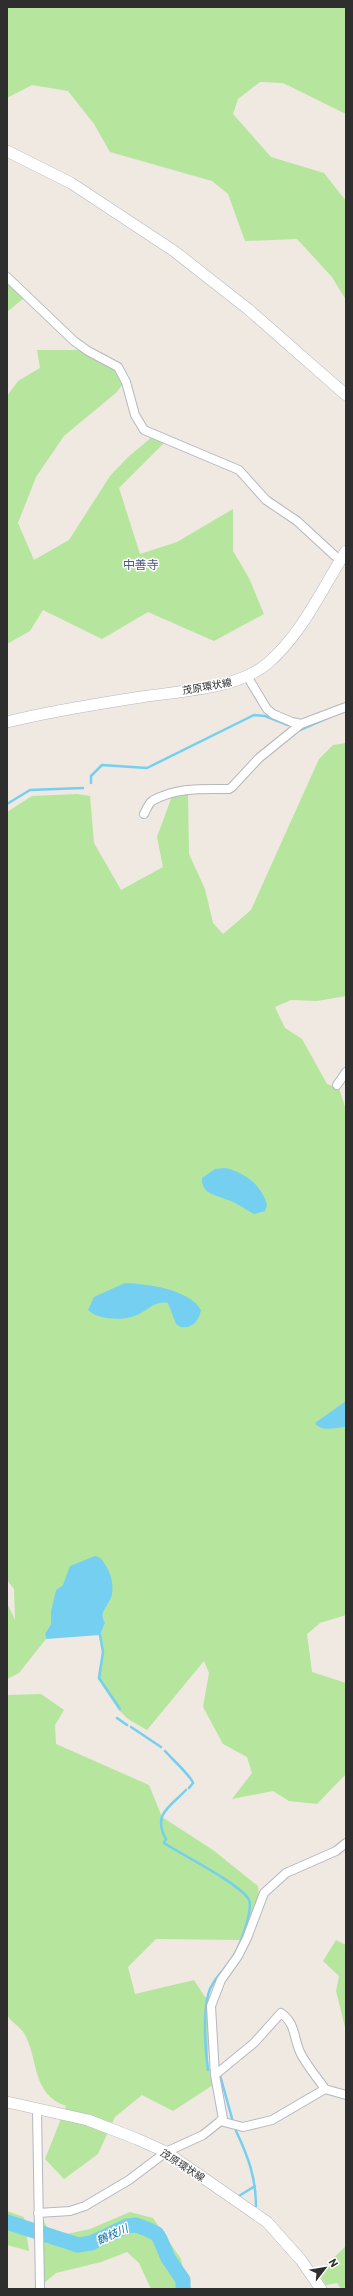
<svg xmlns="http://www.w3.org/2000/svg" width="353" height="2296" font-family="Barlow,'Noto Sans JP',sans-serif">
	<rect width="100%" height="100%" fill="#efe9e1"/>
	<path fill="#b6e59e" d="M 7,7 L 346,7 L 346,114 L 283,83 L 260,82 L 238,99 L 233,114 L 271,157 L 324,173 L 346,201 L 346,300 L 332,277 L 297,239 L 245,241 L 228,194 L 212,181 L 110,152 L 94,124 L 68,91 L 32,85 L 7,98 Z
		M 7,281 L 24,298 L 7,312 Z
		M 37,350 L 81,350 L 116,369 L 124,382 L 117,392 L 64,436 L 36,477 L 18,523 L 34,560 L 69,540 L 110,476 L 128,457 L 152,437 L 165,442 L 119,488 L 140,554 L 177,542 L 233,509 L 233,551 L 249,578 L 264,614 L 214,641 L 148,612 L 102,639 L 43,610 L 30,631 L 7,644 L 7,396 L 18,381 L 40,368 Z
		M 346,743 L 346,996 L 317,1001 L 291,1000 L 275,1007 L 285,1028 L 302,1039 L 327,1084 L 339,1088 L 346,1110 L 346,1615 L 320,1623 L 307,1634 L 312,1672 L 346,1683 L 346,1774 L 317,1804 L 289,1801 L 273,1791 L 232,1799 L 252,1773 L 247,1757 L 223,1744 L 203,1707 L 209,1673 L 204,1661 L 147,1730 L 128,1719 L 118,1709 L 98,1679 L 103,1647 L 100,1635 L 105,1623 C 100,1614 104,1608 110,1601 L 63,1585 L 56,1590 L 51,1624 L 45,1634 L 46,1639 L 19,1673 L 7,1679 L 7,1603 L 15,1620 L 14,1589 L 7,1580 L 7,812 L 32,796 L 77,794 L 90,796 L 94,843 L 121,890 L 163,867 L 157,837 L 172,796 L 188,792 L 189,854 L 205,889 L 213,923 L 223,934 L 251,910 L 319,759 L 333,745 Z
		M 41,1694 L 64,1710 L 55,1725 L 56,1744 L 149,1785 L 162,1817 L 213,1850 L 258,1886 L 259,1896 L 243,1940 L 156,1939 L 128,1967 L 135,1994 L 194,1980 L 205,1997 L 210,1998 L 208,2062 L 213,2085 L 173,2111 L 142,2095 L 115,2117 L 98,2154 L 64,2179 L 45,2159 L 66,2106 C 31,2094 39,2059 24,2033 C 19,2026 11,2022 7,2015 L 7,1695 Z
		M 336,1940 L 346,1945 L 346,2031 L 336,1991 L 339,1976 L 323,1961 Z
		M 7,2211 L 24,2217 L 29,2251 L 7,2245 Z
		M 130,2212 L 153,2218 L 181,2259 L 185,2278 L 192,2289 L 151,2289 L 139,2263 L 127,2252 L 101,2262 L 56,2273 L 43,2284 L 42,2218 L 50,2232 L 57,2236 L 90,2229 Z
		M 346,2246 L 346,2287 L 341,2289 L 337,2283 L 326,2285 L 318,2273 Z"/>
	<path fill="#75cff0" d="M 225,1168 C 244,1172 262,1185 267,1205 L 265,1211 L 254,1214 C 245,1209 237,1203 228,1200 C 216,1195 201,1194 202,1178 L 215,1169 Z
		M 125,1283 C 147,1284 189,1289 201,1310 C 199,1320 193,1329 181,1327 L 176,1324 L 168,1303 C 155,1300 147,1311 137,1315 C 125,1321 97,1320 88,1310 L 94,1297 Z
		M 346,1401 L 346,1427 C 336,1427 322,1433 315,1423 Z
		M 95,1556 C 101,1557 103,1561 106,1566 C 112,1575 115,1590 110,1600 C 106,1609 99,1612 105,1623 L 100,1635 L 46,1639 L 45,1634 L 51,1624 L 51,1612 L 56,1590 L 63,1585 L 70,1566 Z"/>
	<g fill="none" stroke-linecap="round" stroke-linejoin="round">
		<path stroke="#75cff0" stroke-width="2.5" d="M 300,730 L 332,716
			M 91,783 L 91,776 L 102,765 L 147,768 L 254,715 L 265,716 L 288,725
			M 7,804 L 30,790 L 83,788
			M 100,1635 L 103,1652 L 99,1678 L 120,1709
			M 117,1718 L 127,1725
			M 131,1727 L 161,1747
			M 165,1751 C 171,1758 192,1777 193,1783 L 189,1788
			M 186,1790 C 170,1807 152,1814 166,1839 L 164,1843 C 184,1856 235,1881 248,1898 C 255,1906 240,1945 234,1955 C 227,1969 212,1978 208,1995 C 203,2015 205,2049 208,2070
			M 220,2075 L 233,2122
			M 236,2131 C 248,2156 256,2178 256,2206
			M 239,2196 L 255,2186"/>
		<path stroke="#75cff0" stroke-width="15" d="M 7,2222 L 78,2245 L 91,2243 L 127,2226 L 136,2225 L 147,2229 L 157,2234 L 160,2239 L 168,2258 L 183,2280 L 183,2289"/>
		<defs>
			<path id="street" d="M 7,277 L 74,341 L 88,351 L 118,367 L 126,382 L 135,415 L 144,430 L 239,470 L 266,500 L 297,521 L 335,556 L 341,559
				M 247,676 L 267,709 L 273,714 L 292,722 L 301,724 L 346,707
				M 144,814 C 146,810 149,803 152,801 C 176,787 203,789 229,789 L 232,787 L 259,758 L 301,724
				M 337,1085 L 346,1072
				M 215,2075 L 254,2043 L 281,2013 C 296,2024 293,2036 300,2052 C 306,2065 317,2077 325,2089 L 346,2095
				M 37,2110 L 40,2289
				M 220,2121 L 243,2127 L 272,2120 L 325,2089
				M 38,2213 L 70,2211 L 85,2206 L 129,2180 L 166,2152 L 203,2135 L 223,2119 L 215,2075 L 211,2006 L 221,1980 L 238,1956 L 247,1938 L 264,1893 L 286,1873 L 336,1851 L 346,1843"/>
			<path id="secondary" d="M 7,151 L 71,183 L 174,251 L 248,309 L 346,395
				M 7,722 C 51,711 96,704 141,697 C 180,691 238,689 268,663 C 302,634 322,589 346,551
				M 7,2102 L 88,2120 L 137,2139 L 166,2152 L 267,2222 L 301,2260 L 321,2289"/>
		</defs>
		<use href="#street" stroke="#b4b7c1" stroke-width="10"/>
		<use href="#secondary" stroke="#b4b7c1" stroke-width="12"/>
		<use href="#street" stroke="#fff" stroke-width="8"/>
		<use href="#secondary" stroke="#fff" stroke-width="11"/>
	</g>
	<g text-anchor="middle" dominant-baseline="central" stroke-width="3" stroke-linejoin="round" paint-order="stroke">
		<g font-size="10" fill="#2e2e2e" stroke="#fff">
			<text transform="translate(207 686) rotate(-10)">茂原環状線</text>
			<text transform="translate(183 2165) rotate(33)">茂原環状線</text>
		</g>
		<g font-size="11" font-style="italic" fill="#0d6fa3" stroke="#fff">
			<text transform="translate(112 2234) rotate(-24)">鶴枝川</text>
		</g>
		<g font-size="12" fill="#4d5680" stroke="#fff">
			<text x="141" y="564">中善寺</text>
		</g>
	</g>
	<rect width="353" height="2296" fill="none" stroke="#2e2e2e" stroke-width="16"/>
	<g transform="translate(325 2268) rotate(59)" stroke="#ffffff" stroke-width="3" paint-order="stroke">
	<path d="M0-3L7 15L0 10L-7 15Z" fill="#2e2e2e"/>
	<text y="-6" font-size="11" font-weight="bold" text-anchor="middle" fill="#2e2e2e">N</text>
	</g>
</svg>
